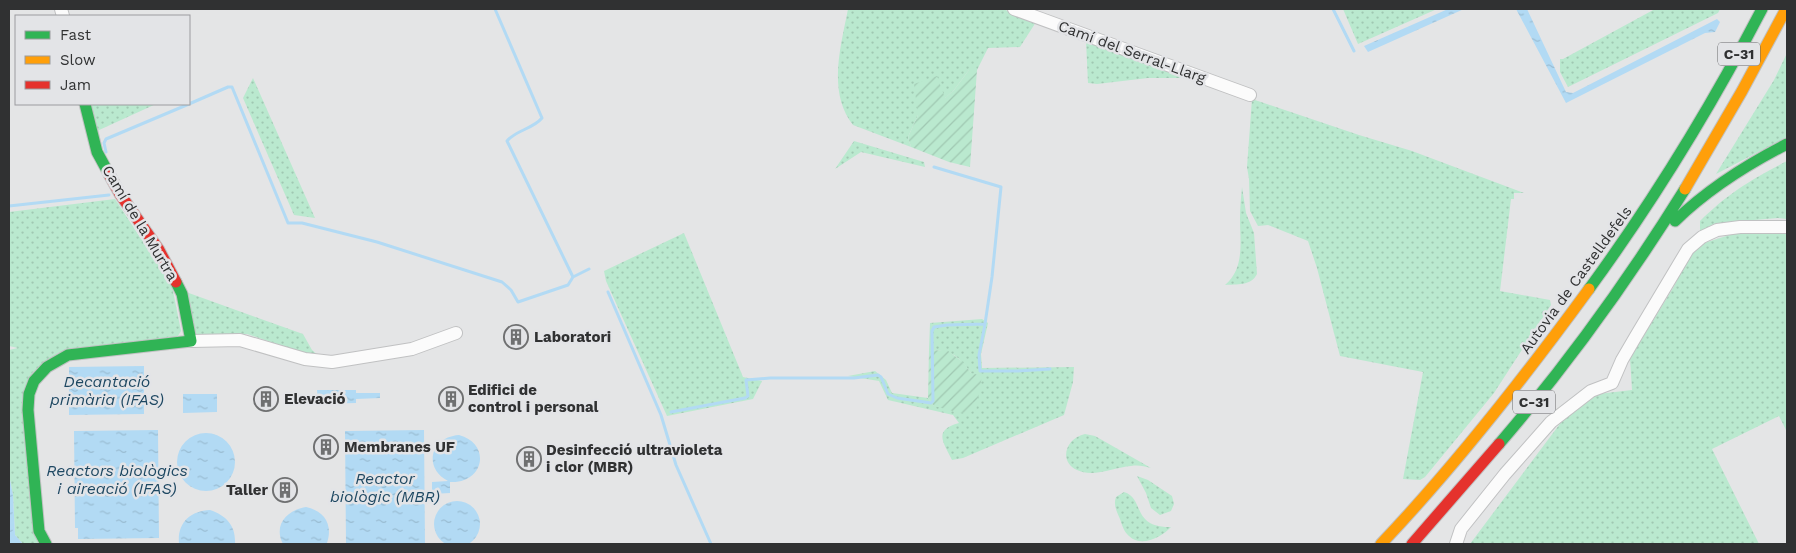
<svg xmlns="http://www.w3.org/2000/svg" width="1796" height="553" font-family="'Work Sans',sans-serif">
	<defs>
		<pattern id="grass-dots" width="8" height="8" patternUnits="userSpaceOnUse" patternTransform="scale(1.25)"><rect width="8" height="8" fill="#bae9cf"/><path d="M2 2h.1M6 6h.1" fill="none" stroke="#a0c8b2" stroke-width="1.8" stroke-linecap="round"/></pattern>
		<pattern id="garden-furrows" width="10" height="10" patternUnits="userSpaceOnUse" patternTransform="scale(1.25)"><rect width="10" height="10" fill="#bae9cf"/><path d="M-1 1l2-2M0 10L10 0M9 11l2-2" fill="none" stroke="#a0c8b2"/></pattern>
		<pattern id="water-ripples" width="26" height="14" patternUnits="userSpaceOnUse" patternTransform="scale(1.25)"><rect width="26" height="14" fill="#b2daf4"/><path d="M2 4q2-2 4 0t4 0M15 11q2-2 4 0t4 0" fill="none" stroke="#99bcd2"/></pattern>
	</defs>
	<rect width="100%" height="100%" fill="#e4e5e6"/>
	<path fill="url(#grass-dots)" d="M 848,9 L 1003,9 L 1036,22 L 1020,47 L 988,48 L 977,70 L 969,70 L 954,90 L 944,99 L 918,115 L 908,137 L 911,147 L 853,125 C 827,92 841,46 848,9 Z
		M 1343,9 L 1437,9 L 1358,44 Z
		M 1655,9 L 1720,9 L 1718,13 L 1568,87 L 1560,72 L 1560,59 L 1563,59 Z
		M 1086,41 L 1189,78 L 1148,78 L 1097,84 L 1088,83 Z
		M 1787,53 L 1787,137 L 1716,174 L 1774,80 Z
		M 253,78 L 315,218 L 294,215 L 243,98 Z
		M 1252,99 L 1359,135 L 1412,151 L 1524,193 L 1514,193 L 1514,199 L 1511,199 L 1500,291 L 1550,300 L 1551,305 L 1494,393 L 1425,477 L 1420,480 L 1403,479 L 1423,372 L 1340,356 L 1317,268 L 1308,241 L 1268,225 L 1258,226 L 1250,211 L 1249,179 L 1247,167 Z
		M 90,104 L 156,104 L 97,131 Z
		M 854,141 L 924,162 L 925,167 L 861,152 L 835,169 Z
		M 1787,161 L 1787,219 L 1778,218 L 1730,222 L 1700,233 L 1700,221 C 1728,193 1752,179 1787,161 Z
		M 1242,187 L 1246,213 L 1254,233 L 1257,274 C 1251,286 1237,284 1225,285 C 1245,268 1240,242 1240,219 C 1240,208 1241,197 1242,187 Z
		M 115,199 L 172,286 L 181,331 L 176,339 L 58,353 L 32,373 L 41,544 L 23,544 L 15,535 L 13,495 L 9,475 L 9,350 L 18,348 L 9,346 L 9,212 Z
		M 1742,231 L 1787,232 L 1787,432 L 1779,416 L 1712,449 L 1759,544 L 1470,544 L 1562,421 L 1598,394 L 1632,390 L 1630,358 L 1673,288 L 1694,248 L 1701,244 Z
		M 684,233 L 743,377 L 762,381 L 753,399 L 667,416 L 606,281 L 604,271 Z
		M 186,292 L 303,334 L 312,350 L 320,357 L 312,356 L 247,334 L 194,336 Z
		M 982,319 L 988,323 L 981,354 L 982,368 L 1074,367 L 1073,382 L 1064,415 L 963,458 L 952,460 C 943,442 933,430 959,423 L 953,415 L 888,400 L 879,381 L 848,376 L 875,371 L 886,380 L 892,393 L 928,398 L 934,406 L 971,373 C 957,354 952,351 929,350 L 930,323 Z
		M 1085,434 L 1095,436 L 1151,468 C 1144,466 1138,465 1131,466 C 1115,467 1093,478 1077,470 C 1058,461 1066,438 1085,434 Z
		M 1137,476 L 1148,480 L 1172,496 L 1174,504 L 1171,511 L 1160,515 L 1151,508 L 1146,493 Z
		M 1124,492 C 1145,498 1131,528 1171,527 C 1162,537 1141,548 1129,536 C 1124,532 1122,525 1120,519 C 1117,512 1113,505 1116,497 Z"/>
	<path fill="url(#garden-furrows)" d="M 969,70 L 977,70 L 970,167 L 949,162 L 911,147 L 908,137 L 918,115 L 914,84 L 937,76 L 945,98 L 954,90 Z
		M 929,350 L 948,351 L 963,362 L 971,373 L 982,376 L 976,410 L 964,414 L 934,406 L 928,398 Z"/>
	<path fill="url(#water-ripples)" d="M 1448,9 L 1464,9 L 1368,52 L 1364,46 Z
		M 1516,9 L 1527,9 L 1566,92 L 1573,93 L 1717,19 L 1720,22 L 1715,32 L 1705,33 L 1566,103 Z
		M 144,366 L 144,414 L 69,415 L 69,367 Z
		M 317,390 L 356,390 L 356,393 L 380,393 L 380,398 L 356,399 L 356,403 L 318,404 Z
		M 183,394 L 217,394 L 217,412 L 183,413 Z
		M 158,430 L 159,538 L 78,539 L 78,528 L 75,528 L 74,431 Z
		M 424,430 L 425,544 L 346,544 L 345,431 Z
		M177 462a29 29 0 1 1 58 0a29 29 0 1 1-58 0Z
		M 459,435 C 492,444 484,484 450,482 L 450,493 L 432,494 L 432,482 L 448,481 C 423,468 430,437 459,435 Z
		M 9,475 L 13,495 L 15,535 L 23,544 L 9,544 Z
		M434 524a23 23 0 1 1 46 0a23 23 0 1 1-46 0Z
		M 306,507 C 325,511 333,525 327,543 L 283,544 C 273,525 287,510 306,507 Z
		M 210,510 C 227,516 236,526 235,544 L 179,544 C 177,523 190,511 210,510 Z"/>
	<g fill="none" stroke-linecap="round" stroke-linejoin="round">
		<path stroke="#b2daf4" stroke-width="3" d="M 495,9 L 542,118 C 533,129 516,130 507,141 L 573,277
			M 1333,9 L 1354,51
			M 189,104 L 228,87 L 232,87 L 288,223 L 302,223 L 377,242 L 502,282 L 511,290 L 518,302 L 568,285 L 573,277 L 589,269
			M 106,152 L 104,143 L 106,139 L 189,104
			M 934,167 L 1001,187 L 992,277 L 985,324
			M 9,206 L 109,195
			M 608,292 L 661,415 L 676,465 L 711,544
			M 671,412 L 745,398 L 748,396 L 746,380 L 770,378 L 854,378 L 878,375 L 881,377 L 888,394 L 897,398 L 931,403 L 933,401 L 932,331 L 934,327 L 947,325 L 985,324 L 979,355 L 980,371 L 1018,371 L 1050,369"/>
		<defs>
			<path id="street" d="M 61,9 L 63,16
				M 1014,9 L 1250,95
				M 191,341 L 240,340 L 305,359 L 332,362 L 412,349 L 456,333
				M 1456,544 L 1461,529 L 1505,474 L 1551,422 L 1591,391 L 1612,383 L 1622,360 L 1636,336 L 1688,249 L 1702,237 L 1717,230 L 1740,227 L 1787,227"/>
			<path id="fast" d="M 85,104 L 97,152 L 109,174
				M 1675,221 C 1708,189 1746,165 1787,144
				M 1589,289 C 1654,200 1711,107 1762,9
				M 1499,444 C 1568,364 1629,279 1685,189
				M 46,544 L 39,531 L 28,410 L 29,394 L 34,381 L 47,367 L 68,355 L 191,341 L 182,294 L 176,282"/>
			<path id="slow" d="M 1685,189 L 1742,91 L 1786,9
				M 1381,544 C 1457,464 1524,378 1589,289"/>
			<path id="jam" d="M 109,174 L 120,194 L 159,250 L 176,282
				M 1412,544 L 1499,444"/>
		</defs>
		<use href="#street" stroke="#c0c1c2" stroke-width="14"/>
		<use href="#fast" stroke="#c0c1c2" stroke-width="13"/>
		<use href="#slow" stroke="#c0c1c2" stroke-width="13"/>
		<use href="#jam" stroke="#c0c1c2" stroke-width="13"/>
		<use href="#street" stroke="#fbfbfb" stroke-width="12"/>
		<use href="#fast" stroke="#30b455" stroke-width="11"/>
		<use href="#slow" stroke="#ff9f0a" stroke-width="11"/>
		<use href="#jam" stroke="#e5322d" stroke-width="11"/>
	</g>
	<defs>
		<symbol id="building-ring" viewBox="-11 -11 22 22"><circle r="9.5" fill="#e3e4e7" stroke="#6f7071" stroke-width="1.5"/><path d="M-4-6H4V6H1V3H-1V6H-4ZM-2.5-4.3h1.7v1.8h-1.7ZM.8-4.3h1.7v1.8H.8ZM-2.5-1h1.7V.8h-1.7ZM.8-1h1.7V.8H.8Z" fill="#6f7071"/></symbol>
	</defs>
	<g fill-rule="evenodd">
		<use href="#building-ring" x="502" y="323" width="28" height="28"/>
		<use href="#building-ring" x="252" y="385" width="28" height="28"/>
		<use href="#building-ring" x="437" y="385" width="28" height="28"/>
		<use href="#building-ring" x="312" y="433" width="28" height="28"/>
		<use href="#building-ring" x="515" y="445" width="28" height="28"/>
		<use href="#building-ring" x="271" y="476" width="28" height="28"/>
	</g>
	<g text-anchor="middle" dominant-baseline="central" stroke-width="5" stroke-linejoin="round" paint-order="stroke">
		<g fill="#e3e4e7" stroke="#666768" stroke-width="1">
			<rect x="1718" y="42.5" width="42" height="23" rx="4"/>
			<rect x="1513" y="390.5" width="42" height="23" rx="4"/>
		</g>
		<g font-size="14" font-weight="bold" fill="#303132">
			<text x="1739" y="54">C-31</text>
			<text x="1534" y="402">C-31</text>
		</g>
		<g font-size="15" fill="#303132" stroke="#e3e4e7">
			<text transform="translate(1132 52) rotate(20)">Camí del Serral-Llarg</text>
			<text transform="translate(140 223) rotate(59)">Camí de la Murtra</text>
			<text transform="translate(1576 280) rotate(-54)">Autovia de Castelldefels</text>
		</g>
		<g font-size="15" font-weight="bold" fill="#303132" stroke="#e3e4e7" text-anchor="start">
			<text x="534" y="337">Laboratori</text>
			<text x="468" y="390">Edifici de<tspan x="468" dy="17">control i personal</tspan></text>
			<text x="284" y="399">Elevació</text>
			<text x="344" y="447">Membranes UF</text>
			<text x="546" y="450">Desinfecció ultravioleta<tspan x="546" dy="17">i clor (MBR)</tspan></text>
			<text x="268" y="490" text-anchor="end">Taller</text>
		</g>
		<g font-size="16" font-style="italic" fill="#1e4862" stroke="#e3e4e7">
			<text x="107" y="381">Decantació<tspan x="107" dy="18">primària (IFAS)</tspan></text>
			<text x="117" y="470">Reactors biològics<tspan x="117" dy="18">i aireació (IFAS)</tspan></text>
			<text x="385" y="478">Reactor<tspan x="385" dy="18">biològic (MBR)</tspan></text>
		</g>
	</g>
	<rect width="1796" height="553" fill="none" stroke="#303132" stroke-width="20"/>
	<rect x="15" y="15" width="175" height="90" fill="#e3e4e7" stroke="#9b9c9f"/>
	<rect x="25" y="31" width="25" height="8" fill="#30b455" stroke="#9b9c9f"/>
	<text x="60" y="40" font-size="15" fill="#303132">Fast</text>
	<rect x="25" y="56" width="25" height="8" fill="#ff9f0a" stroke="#9b9c9f"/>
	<text x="60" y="65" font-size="15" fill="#303132">Slow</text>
	<rect x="25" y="81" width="25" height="8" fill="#e5322d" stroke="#9b9c9f"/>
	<text x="60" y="90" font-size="15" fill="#303132">Jam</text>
</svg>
